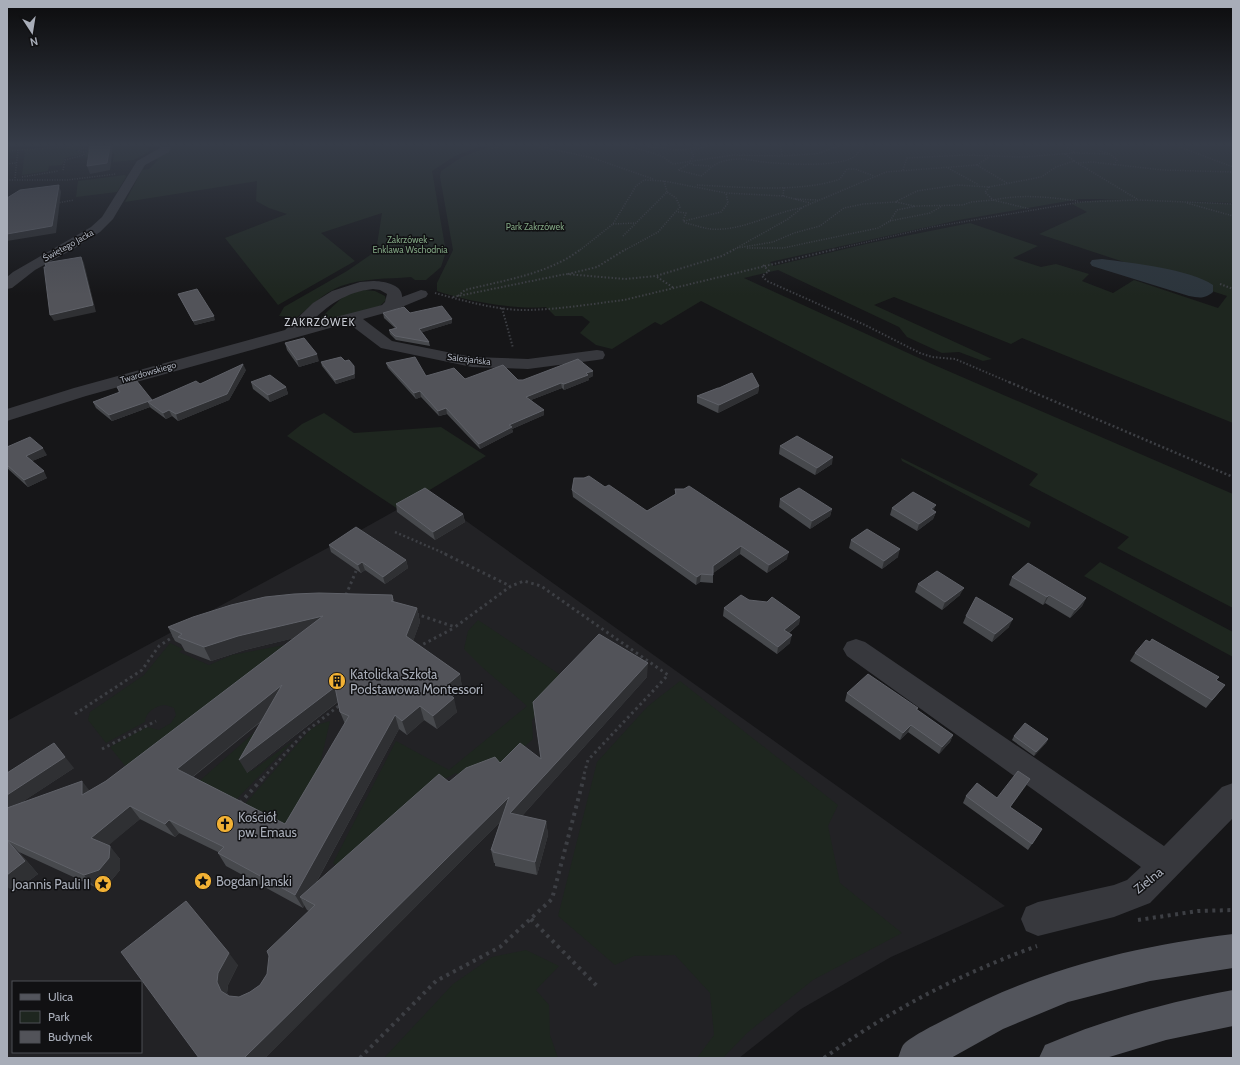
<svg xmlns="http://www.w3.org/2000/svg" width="1240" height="1065" font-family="Cabin,sans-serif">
	<rect width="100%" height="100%" fill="#161618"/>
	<path fill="#222225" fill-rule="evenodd" d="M 427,493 L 1005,906 L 891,957 L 801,1009 L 739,1058 L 7,1058 L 7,721 L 359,531 ZM 13,982 L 141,982 L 141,1052 L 13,1052 Z"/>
	<path fill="#1e261f" d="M 84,146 L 75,151 L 82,152 L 82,154 L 65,158 L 62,165 L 49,166 L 48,171 L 22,175 L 25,150 Z
		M 87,146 L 145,146 L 150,151 L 134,160 L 113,162 L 114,154 L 85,157 L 86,152 L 91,151 L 93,148 L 87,147 Z
		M 171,146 L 481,146 L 455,156 L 432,171 L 446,252 L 441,267 L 426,280 L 415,280 L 411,277 C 388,279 363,278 341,286 C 325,292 310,307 296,318 L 279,316 L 284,307 L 347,271 L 376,251 L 382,213 L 321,233 L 355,261 L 278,305 L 225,238 L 287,214 L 269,208 L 256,201 L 257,181 L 125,202 L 142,170 L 149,169 L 158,160 L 152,159 L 169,151 Z
		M 492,146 L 1233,146 L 1233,203 L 1138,199 L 1080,199 L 959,220 L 770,262 L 773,266 L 870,243 L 970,223 L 1038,246 L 1013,258 L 1041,267 L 1056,264 L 1089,274 L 1082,281 L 1113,293 L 1134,280 L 1218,308 L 1227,296 L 1039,234 L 1087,212 L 1072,204 C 1121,194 1183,202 1233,204 L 1233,423 L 1022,338 L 1011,344 L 894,297 L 874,305 L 992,359 L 983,361 L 959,352 L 942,353 L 907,337 L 899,327 L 778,270 L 744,278 L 932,364 L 1233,494 L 1233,608 L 1117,548 L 1129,537 L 1029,485 L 1038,474 L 701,301 L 661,325 L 655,322 L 612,349 L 596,345 L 580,333 L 590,322 L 582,316 L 555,316 L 546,307 C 516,310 465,301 437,291 L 437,283 L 453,250 L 440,177 L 441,171 L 462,157 Z
		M 125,175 L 126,177 L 117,192 L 76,197 L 78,181 Z
		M 365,290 L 375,291 L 385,296 L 386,300 L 380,306 L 312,326 L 346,294 Z
		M 324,413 L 354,433 L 441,427 L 486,456 L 398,509 L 287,436 L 302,424 Z
		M 901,458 L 1031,522 L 1029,528 L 902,461 Z
		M 1100,562 L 1233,632 L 1233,657 L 1084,576 Z
		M 478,620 L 565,678 L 544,700 L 532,721 L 533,739 L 501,767 L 465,779 L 456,773 L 443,780 L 345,871 L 333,863 L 396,741 L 449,770 L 527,706 L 483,668 L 464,649 L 468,631 Z
		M 170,643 L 183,649 L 179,652 L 209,665 L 232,655 L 290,644 L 126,767 L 110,747 L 147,727 L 159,730 L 171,723 L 176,715 L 174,708 C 171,707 167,705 164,705 C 155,706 145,713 145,722 L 106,743 L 88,720 L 90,712 L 144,675 Z
		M 680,681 L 838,805 L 828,826 L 840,883 L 902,933 L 813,980 L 747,1033 L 723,1058 L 697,1058 L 714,1035 L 710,993 L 675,955 L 634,956 L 615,965 L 558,916 L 597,762 L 648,706 Z
		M 281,709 L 249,769 L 252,771 L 294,740 L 234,802 L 196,784 Z
		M 330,721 L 319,769 L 285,827 L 245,804 L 310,730 L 320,724 Z
		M 526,950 L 559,966 L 536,990 L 549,1005 L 550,1035 L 558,1058 L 384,1058 L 453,984 L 492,957 Z"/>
	<path fill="#2c353c" d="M 1102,259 C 1131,263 1190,269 1213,285 L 1213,292 C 1205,299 1199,298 1189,296 L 1092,266 L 1090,263 L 1092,260 Z"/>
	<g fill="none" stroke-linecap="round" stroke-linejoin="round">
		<path stroke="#3d3f44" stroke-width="1.5" stroke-dasharray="1 1.5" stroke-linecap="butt" d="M 537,146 L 593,158 L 653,179
			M 629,146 L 662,156 L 673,164 L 733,155 L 782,156 L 816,154 L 839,146
			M 643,146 L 679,150 L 697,148
			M 781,146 L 782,156
			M 1065,146 L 1075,153
			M 1102,146 L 1100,151 L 1110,154 L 1117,160 L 1114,165
			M 1177,146 L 1233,167
			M 83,148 L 92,149 L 84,152 L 78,151 Z
			M 492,148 L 500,146
			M 7,151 L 77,146
			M 690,161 L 694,156 L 691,151 L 707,146
			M 690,161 L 693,165 L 711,166
			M 1074,161 L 1137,199
			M 690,163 L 678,170 L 701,176 C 709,170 714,163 724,161 C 739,157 749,160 763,162 C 783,164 840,168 855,156 C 858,153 861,149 863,146
			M 1078,163 L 1092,162 L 1163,170 L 1233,172
			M 7,164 L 16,163
			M 977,165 L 989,157
			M 948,168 L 979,185
			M 63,170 L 65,160 L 84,155 L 84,152
			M 903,170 L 907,158 L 965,155 L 1023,157 L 1075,153 L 1110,154
			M 22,177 L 58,171
			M 15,178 L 18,150
			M 7,180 L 67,180 L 116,174
			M 697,185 C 738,187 801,193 840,179 L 847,169 L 855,169 L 874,176
			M 989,187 L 985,192 L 993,200 C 1022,194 1049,197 1078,201
			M 783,196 L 784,187
			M 795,199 L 818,200
			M 896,202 L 914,206
			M 57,203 L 74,200
			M 1187,203 L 1233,216
			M 678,212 L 686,213 L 683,221 L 686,223 C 694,225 703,228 710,229 C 741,232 771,213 801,208
			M 684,221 L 721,212 L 728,203 L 726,193
			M 890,221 L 930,213 L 942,206
			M 613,224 L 636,223
			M 623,236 L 667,192 L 664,181
			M 737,248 L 773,242 L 794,233 L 820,226 L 844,208 L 863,204 L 895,202 L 917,191 L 957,185 L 989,187 L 1041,177 L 1056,167 L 1074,161 L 1064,153
			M 747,248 L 783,248 L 878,228 L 890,221 L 897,210 L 916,206 L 963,205 L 971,202 L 993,200 L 1030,209
			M 580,250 L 613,224 L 636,186 L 644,180 L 664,181 L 726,193 L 783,196 L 810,203
			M 625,250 L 658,232 L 680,207 L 676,198 L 667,192
			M 733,250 L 788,219 L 803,207 L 886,172 L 977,165 L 1007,183
			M 832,250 L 932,227 L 1081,202 L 1139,200 L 1233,204"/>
		<path stroke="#3d3f44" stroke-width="2" stroke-dasharray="1.5 2" stroke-linecap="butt" d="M 763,265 L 769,271 L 762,276 L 767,281 L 865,325 L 920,353 L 932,357 L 955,359 L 1011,383
			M 568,274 L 597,267 L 626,249
			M 657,277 L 674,288
			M 1220,284 L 1233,289
			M 435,293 C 461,300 496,310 523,310 C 556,310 591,304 624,300 L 836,249
			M 458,296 L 465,290 C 505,280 549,274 581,249
			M 453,297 L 566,274 L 625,279 L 656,276 L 722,256 L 735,249
			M 502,308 L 513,348"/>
		<path stroke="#3d3f44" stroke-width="2.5" stroke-dasharray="2 2.5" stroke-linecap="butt" d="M 1009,382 L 1233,477
			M 395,532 L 448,555"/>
		<path stroke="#3d3f44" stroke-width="3" stroke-dasharray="2.5 3.5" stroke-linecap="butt" d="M 445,554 L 510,586
			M 346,595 L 356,571
			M 416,614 L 455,627 L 511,586 L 524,581 L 541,586 L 668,675 L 588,760 L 583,778
			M 418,647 L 454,628
			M 75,714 L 142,670 L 159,646 L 176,635
			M 102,749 L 156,721
			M 263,778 L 304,733 L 340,705"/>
		<path stroke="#3d3f44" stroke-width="4" stroke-dasharray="3 4.5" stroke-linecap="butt" d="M 240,803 L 264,777
			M 531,919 L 597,986
			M 1138,920 L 1198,911 L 1233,910
			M 360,1058 L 436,981 L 500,947 L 552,899 L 584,777
			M 824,1058 C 890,1010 960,974 1037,946"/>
		<path fill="#37383d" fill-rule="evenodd" d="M 159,146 L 171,147 L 169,152 L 145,165 L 113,219 L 100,232 L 75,248 L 35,270 L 12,288 L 7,289 L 7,277 L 13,272 L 91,227 L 102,217 L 137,161 L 160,148 Z
			M 373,281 C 382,281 403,284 402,297 L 421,290 L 426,291 L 428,294 L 426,297 L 392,311 L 363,319 L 392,341 L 472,357 L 528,359 L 597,350 L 603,351 L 605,355 L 603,359 L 597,360 L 528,369 L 472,367 L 381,348 L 348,323 L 86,396 L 7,421 L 7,409 L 74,388 L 285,330 L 313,303 L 332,291 L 360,282 ZM 373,289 L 380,290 L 387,294 L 385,302 L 382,305 L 309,324 C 328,305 346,292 373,289 Z
			M 856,639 L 865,642 L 1164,846 L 1222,787 L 1233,783 L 1233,818 L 1150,903 L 1114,917 L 1038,936 L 1026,931 L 1021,919 L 1026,907 L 1038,902 L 1114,885 L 1127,880 L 1141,867 L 847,656 L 843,649 L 847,642 Z"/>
		<path fill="#53555c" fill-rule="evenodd" d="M 1233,934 L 1233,968 L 1150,981 L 1068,1002 L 1003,1029 L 951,1058 L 898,1058 C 900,1054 901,1047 904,1044 C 913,1035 942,1021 954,1015 C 1042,969 1135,946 1233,934 Z
			M 1233,990 L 1233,1026 L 1166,1040 L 1106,1058 L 1039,1058 L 1045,1045 C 1106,1019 1168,1002 1233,990 Z"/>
	</g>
	<path fill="#47494d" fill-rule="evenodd" d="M 178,294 L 215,320 L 195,325 Z
		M 383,313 L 410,313 L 452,319 L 452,323 L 422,332 L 429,342 L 430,346 L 396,340 L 390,334 L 389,330 L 395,328 L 384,318 Z
		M 285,343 L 319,361 L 299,367 L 287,350 Z
		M 345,361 L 355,370 L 355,378 L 336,384 L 322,366 L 321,362 Z
		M 386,363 L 426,376 L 465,379 L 523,380 L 593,376 L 589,378 L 589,380 L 564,390 L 562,388 L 531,400 L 544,415 L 512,429 L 513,432 L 480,449 L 447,414 L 439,416 L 421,397 L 416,399 L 388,368 Z
		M 246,370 L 229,400 L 178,421 L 172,416 L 166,419 L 151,408 L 150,407 L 112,421 L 96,408 L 93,402 L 119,393 L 117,387 L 152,400 L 200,384 Z
		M 251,382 L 286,387 L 288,394 L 270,402 L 253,389 Z
		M 759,386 L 758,393 L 718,413 L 697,403 L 697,396 L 719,388 Z
		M 780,446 L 832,464 L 815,475 L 779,454 Z
		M 7,447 L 47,455 L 32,461 L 47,478 L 28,487 L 7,468 Z
		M 605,487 L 647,511 L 675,494 L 675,489 L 787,559 L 767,573 L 740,554 L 713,573 L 713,583 L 700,582 L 696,585 L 573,497 L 572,490 Z
		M 780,499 L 832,509 L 830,516 L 810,529 L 779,507 Z
		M 396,504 L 463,514 L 465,522 L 435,540 L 397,512 Z
		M 892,508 L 934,511 L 936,512 L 933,519 L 917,531 L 890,515 Z
		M 851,540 L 898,557 L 882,569 L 849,548 Z
		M 329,545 L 406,560 L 408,568 L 385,584 L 365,570 L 361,573 L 331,552 Z
		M 1012,577 L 1086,598 L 1082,606 L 1070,618 L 1045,603 L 1043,605 L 1009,585 Z
		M 918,584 L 960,595 L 942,610 L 915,592 Z
		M 392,595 L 394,602 L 417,608 L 420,622 L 413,641 L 460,674 L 462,688 L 452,697 L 457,712 L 437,729 L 424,720 L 407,735 L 399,729 L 316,883 L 449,782 L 500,763 L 541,759 L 533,702 L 647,677 L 522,816 L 546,821 L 548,835 L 537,875 L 495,866 L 495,863 L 494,863 L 491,850 L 500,822 L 265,1058 L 121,952 L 238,965 L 228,985 L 227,993 L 229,996 L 239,997 L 250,992 L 260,985 L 267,974 L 309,911 L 307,910 L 304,905 L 303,908 L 226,866 L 218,853 L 218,852 L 179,833 L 175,837 L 140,819 L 108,845 L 120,859 L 120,870 L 110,882 L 95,887 L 19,852 L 38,874 L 14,892 L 7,886 L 7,773 L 74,768 L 22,802 L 89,791 L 106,781 L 294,638 L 245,650 L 211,661 L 185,651 L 181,644 L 175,641 L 168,627 ZM 338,702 L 340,712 L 345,724 L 285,824 L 193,777 L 262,721 L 247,773 Z
		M 749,600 L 800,617 L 799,624 L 789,633 L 790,643 L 777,654 L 723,616 L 724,608 Z
		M 966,616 L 1009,627 L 992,642 L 963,623 Z
		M 1135,653 L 1216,680 L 1225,685 L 1206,708 L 1130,661 Z
		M 847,693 L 918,708 L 917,710 L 953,735 L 950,742 L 939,754 L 908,732 L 900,740 L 845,701 Z
		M 1014,736 L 1048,739 L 1046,743 L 1034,756 L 1012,740 Z
		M 1030,779 L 1010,807 L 1042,829 L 1028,850 L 963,803 L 966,796 L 997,798 Z"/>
	<path fill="#2f3033" d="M 110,146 L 113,146 L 110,170 L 90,174 L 87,166 Z
		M 59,185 L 61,192 L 56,233 L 7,241 L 7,234 Z
		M 81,257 L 84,263 L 96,312 L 54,321 L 50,315 Z
		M 214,316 L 215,320 L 195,325 L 193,321 Z
		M 452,319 L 452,323 L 420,333 L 419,329 Z
		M 317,354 L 319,361 L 299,367 L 297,360 Z
		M 243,364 L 246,370 L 229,400 L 178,421 L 176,414 Z
		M 354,366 L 355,370 L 355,378 L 336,384 L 335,380 Z
		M 593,371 L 593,376 L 589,378 L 589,380 L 564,390 L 564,384 L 586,373 Z
		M 561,383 L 562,388 L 526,402 L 526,397 Z
		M 759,386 L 758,393 L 718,413 L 719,405 Z
		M 286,387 L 288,394 L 270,402 L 268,395 Z
		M 420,391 L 421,397 L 416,399 L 414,393 Z
		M 152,400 L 154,405 L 148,402 L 150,407 L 112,421 L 109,415 Z
		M 446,408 L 447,414 L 439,416 L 438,411 Z
		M 169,410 L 172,416 L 166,419 L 163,413 Z
		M 544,410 L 544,415 L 512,429 L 513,432 L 480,449 L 479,444 L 509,425 Z
		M 43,448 L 47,455 L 30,462 L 26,456 Z
		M 833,457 L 832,464 L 815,475 L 817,468 Z
		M 44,471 L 47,478 L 28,487 L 24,480 Z
		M 936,505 L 933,512 L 931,509 Z
		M 832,509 L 830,516 L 810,529 L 812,521 Z
		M 936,512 L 933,519 L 917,531 L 919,524 Z
		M 463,514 L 465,522 L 435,540 L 433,532 Z
		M 741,546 L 740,554 L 712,574 L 713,566 Z
		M 900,549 L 898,557 L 882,569 L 884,561 Z
		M 789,552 L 787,559 L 767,573 L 769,565 Z
		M 406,560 L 408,568 L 385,584 L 383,577 Z
		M 362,562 L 365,570 L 361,573 L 358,565 Z
		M 701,574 L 700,582 L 696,585 L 697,577 Z
		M 964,588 L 960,595 L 942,610 L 945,602 Z
		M 1049,595 L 1045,603 L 1043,605 L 1047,597 Z
		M 1086,598 L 1082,606 L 1070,618 L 1075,610 Z
		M 417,608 L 420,622 L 410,650 L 406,636 Z
		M 323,616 L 328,630 L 245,650 L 211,661 L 204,647 L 238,636 Z
		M 800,617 L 799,624 L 783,637 L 784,630 Z
		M 1013,619 L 1009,627 L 992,642 L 995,634 Z
		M 792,635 L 790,643 L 777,654 L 778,647 Z
		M 648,663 L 647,677 L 512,827 L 510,813 Z
		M 460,674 L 462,688 L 445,703 L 442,689 Z
		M 282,685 L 288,699 L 186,782 L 177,769 Z
		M 335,687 L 340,700 L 247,773 L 239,760 Z
		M 454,698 L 457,712 L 437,729 L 433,716 Z
		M 420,706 L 424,720 L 407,735 L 402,721 Z
		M 395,715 L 399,729 L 306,901 L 300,897 L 304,905 L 303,908 L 295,895 Z
		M 911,725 L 908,732 L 900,740 L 903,733 Z
		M 953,735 L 950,742 L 939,754 L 942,747 Z
		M 1048,739 L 1046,743 L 1034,756 L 1036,752 Z
		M 54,743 L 74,768 L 7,812 L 7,795 Z
		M 1030,779 L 1026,786 L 1006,813 L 1010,807 Z
		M 82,781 L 93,795 L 82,795 Z
		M 509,797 L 511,811 L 265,1058 L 244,1058 Z
		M 130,806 L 140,819 L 102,851 L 91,838 Z
		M 169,820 L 179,833 L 175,837 L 165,824 Z
		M 546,821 L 548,835 L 537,875 L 535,862 Z
		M 7,840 L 19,852 L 38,874 L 14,892 L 7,886 Z
		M 110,846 L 120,859 L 120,870 L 110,882 L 95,887 L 84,875 Z
		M 229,953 L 238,965 L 228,985 L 227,993 L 231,1002 L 221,991 L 217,982 L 218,973 Z"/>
	<path fill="#525359" stroke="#5f6168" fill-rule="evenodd" d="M 90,146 L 110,146 L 107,163 L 87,166 Z
		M 59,185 L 52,226 L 7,234 L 7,198 L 20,190 Z
		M 81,257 L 93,305 L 50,315 L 44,267 L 46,267 L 45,263 Z
		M 197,289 L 214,316 L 193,321 L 178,294 Z
		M 442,306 L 452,319 L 419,329 L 429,342 L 395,336 L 389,330 L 397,328 L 383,313 L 404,307 L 410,313 Z
		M 304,338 L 317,354 L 297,360 L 285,343 Z
		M 341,357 L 345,361 L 349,360 L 354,366 L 354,374 L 335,380 L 321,362 Z
		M 415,357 L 426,376 L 454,368 L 465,379 L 503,365 L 518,380 L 523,380 L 578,359 L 593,371 L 586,373 L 588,375 L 564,384 L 561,383 L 526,397 L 544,410 L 509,425 L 512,427 L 479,444 L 446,408 L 438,411 L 420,391 L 414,393 L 386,363 Z
		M 243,364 L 227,394 L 176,414 L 169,410 L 163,413 L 148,402 L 196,381 L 200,384 Z
		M 752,373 L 759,386 L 719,405 L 697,396 L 718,388 L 719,388 Z
		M 270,375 L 286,387 L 268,395 L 251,382 Z
		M 136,380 L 152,400 L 109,415 L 93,402 L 120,392 L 117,387 Z
		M 797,436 L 833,457 L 817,468 L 780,446 Z
		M 30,437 L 43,448 L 26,456 L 44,471 L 24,480 L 7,465 L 7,447 Z
		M 589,476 L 605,487 L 609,485 L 647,511 L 676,494 L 675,489 L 684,489 L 689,486 L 789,552 L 769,565 L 741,546 L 713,566 L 713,575 L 701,574 L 697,577 L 572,490 L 574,478 L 584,478 Z
		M 425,488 L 463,514 L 433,532 L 396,504 Z
		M 799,488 L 832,509 L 812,521 L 780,499 Z
		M 913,492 L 936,505 L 931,509 L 936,512 L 919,524 L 892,508 Z
		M 356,527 L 406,560 L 383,577 L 362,562 L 358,565 L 329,545 Z
		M 867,529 L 900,549 L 884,561 L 851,540 Z
		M 1028,563 L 1086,598 L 1075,610 L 1049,595 L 1047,597 L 1012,577 Z
		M 937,571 L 964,588 L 945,602 L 918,584 Z
		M 319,593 L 392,595 L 393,600 L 391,601 L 417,608 L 406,636 L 460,674 L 442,689 L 454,698 L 433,716 L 420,706 L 402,721 L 395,715 L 295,895 L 218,853 L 224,847 L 169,820 L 165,824 L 130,806 L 91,838 L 110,846 L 109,858 L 99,870 L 84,875 L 7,840 L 7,808 L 82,781 L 82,795 L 106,781 L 323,616 L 238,636 L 204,647 L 178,637 L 182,634 L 168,627 L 193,617 L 231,605 L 265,597 L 294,594 ZM 282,685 L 239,760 L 335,687 L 340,712 L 349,716 L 285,824 L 177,769 Z
		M 741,595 L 749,600 L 767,602 L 772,597 L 800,617 L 784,630 L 792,635 L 778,647 L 724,608 Z
		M 976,597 L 1013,619 L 995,634 L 966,616 Z
		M 599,634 L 648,663 L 510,813 L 546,821 L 535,862 L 493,852 L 493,850 L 491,850 L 509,797 L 244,1058 L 199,1058 L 121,952 L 186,901 L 229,953 L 218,973 L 217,982 L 221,991 L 229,996 L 239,997 L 250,992 L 260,985 L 267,974 L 269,956 L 267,951 L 315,905 L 300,897 L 439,774 L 449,782 L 466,768 L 495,757 L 500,763 L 520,743 L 541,759 L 533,702 Z
		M 1152,639 L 1219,677 L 1216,680 L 1225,685 L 1212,700 L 1135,653 L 1146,640 L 1150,642 Z
		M 868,674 L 918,708 L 916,709 L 953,735 L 942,747 L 911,725 L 903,733 L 847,693 Z
		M 1025,723 L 1048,739 L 1036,752 L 1014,736 Z
		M 54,743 L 65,757 L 7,795 L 7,773 Z
		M 1018,771 L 1030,779 L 1010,807 L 1042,829 L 1032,844 L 966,796 L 977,783 L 997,798 Z
		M 7,840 L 25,861 L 7,875 Z"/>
	<linearGradient id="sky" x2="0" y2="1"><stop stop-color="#0c0c0d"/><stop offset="0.49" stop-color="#363c48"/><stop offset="1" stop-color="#363c48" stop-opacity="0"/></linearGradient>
	<rect width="1240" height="295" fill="url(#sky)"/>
	<defs>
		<symbol id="building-disc" viewBox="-11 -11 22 22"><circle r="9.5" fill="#f2b134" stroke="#111113"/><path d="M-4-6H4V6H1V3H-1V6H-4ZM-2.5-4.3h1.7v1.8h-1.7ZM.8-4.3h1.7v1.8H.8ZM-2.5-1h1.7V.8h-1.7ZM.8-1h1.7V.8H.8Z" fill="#111"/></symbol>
		<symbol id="church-disc" viewBox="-11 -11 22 22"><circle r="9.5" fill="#f2b134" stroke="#111113"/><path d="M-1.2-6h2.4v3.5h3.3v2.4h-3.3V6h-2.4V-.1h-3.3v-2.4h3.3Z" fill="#111"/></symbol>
		<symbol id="sight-disc" viewBox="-11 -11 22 22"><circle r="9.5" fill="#f2b134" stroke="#111113"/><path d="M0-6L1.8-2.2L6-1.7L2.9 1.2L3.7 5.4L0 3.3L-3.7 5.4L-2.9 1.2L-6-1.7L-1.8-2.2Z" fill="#111"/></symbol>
	</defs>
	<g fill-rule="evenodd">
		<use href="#building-disc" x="327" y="671" width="20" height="20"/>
		<use href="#church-disc" x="215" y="814" width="20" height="20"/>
		<use href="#sight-disc" x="193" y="871" width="20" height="20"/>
		<use href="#sight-disc" x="93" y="874" width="20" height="20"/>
	</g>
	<g text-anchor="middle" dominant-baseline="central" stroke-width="3" stroke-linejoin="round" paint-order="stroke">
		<g font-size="9" fill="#7fa381" stroke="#111113">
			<text x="535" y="226">Park Zakrzówek</text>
			<text x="410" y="239">Zakrzówek -<tspan x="410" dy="10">Enklawa Wschodnia</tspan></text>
		</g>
		<g font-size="9" fill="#a8adb8" stroke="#111113">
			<text transform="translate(68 245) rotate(-29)">Świętego Jacka</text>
			<text transform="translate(469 359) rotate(7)">Salezjańska</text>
			<text transform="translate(148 372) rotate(-16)">Twardowskiego</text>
		</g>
		<g font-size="11" letter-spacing="1" fill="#c9ccd4" stroke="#111113">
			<text x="320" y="322">ZAKRZÓWEK</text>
		</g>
		<g font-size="13" fill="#a8adb8" stroke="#111113" text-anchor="start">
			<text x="350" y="674">Katolicka Szkoła<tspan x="350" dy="15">Podstawowa Montessori</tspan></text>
			<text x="238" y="817">Kościół<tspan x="238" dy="15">pw. Emaus</tspan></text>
			<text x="216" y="881">Bogdan Janski</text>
			<text x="90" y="884" text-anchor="end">Joannis Pauli II</text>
		</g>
		<g font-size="13" fill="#a8adb8" stroke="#111113">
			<text transform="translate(1148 880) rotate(-39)">Zielna</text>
		</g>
	</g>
	<rect width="1240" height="1065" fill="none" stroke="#a8adb8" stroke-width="16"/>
	<rect x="12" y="981" width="130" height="72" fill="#111113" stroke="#4d4f55"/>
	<rect x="20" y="994" width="20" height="6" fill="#53555c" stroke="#4d4f55"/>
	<text x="48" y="1001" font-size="12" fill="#a8adb8">Ulica</text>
	<rect x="20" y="1011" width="20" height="12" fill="#1e261f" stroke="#4d4f55"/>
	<text x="48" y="1021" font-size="12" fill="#a8adb8">Park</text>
	<rect x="20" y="1031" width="20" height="12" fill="#525359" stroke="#4d4f55"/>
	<text x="48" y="1041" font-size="12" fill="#a8adb8">Budynek</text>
	<g transform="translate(32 32) rotate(168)" stroke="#111113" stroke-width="3" paint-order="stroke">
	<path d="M0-3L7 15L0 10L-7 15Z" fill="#a8adb8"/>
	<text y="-6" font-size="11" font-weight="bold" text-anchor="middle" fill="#a8adb8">N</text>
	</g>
</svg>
